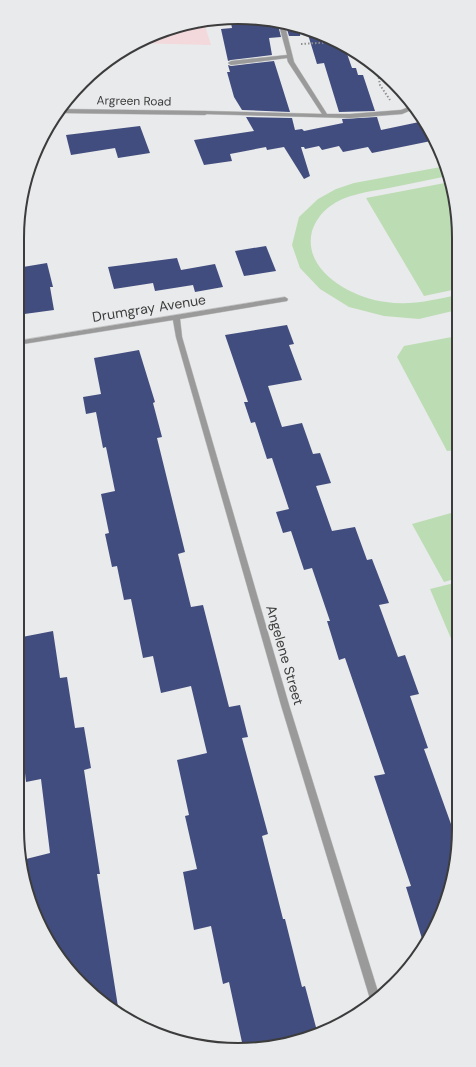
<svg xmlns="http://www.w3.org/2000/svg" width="476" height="1067" font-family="'DM Sans',sans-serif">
	<rect width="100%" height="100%" fill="#e9eaeb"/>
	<path fill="#f3d8dc" d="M 204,23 L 211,45 L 136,43 L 140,40 Z"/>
	<path fill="#bcddb4" d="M 446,166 L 448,176 C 428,180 409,184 389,188 C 368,192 346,194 329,207 C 321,213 315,222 312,231 C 302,271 352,298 386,302 C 410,306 433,300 457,295 L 457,310 L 419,319 L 384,316 L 349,307 L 320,289 L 300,268 L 292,245 L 299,217 L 318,199 L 336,189 L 354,183 Z
		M 450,182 L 457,209 L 457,289 L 424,296 L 366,198 Z
		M 457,336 L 458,450 L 447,451 L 397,357 L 404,346 Z
		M 458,511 L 458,578 L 444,582 L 412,524 Z
		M 458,582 L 458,655 L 430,589 Z"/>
	<path fill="#424d7f" d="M 230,18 L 278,25 L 281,37 L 269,38 L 272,55 L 231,60 L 228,61 L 221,29 L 232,28 Z
		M 286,26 L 301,28 L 300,36 L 289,36 Z
		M 306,28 L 345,48 L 352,68 L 356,68 L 358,75 L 363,75 L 375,111 L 339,112 L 324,63 L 317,64 Z
		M 274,61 L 290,112 L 242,110 L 234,97 L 227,72 L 230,72 L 228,65 L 231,66 Z
		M 246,117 L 292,118 L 295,130 L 302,129 L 304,131 L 343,123 L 342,119 L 377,117 L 381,130 L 424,121 L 433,138 L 429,139 L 431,141 L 372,153 L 368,147 L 343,152 L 339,146 L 322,150 L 319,146 L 305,149 L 304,147 L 301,147 L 310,176 L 304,179 L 284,147 L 267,150 L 266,147 L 230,154 L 232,161 L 204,165 L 194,140 L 254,131 Z
		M 140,126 L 150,153 L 118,158 L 115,148 L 71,155 L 66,135 Z
		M 266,246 L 276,271 L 244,276 L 235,251 Z
		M 177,258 L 181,270 L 215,264 L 223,287 L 195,292 L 193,285 L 155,291 L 153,283 L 114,289 L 108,267 Z
		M 47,263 L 53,287 L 50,287 L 54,310 L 17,315 L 17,268 Z
		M 287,325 L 294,344 L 289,345 L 302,380 L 268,386 L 282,427 L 302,423 L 313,454 L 320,453 L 331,483 L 316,486 L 332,531 L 355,527 L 367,560 L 372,559 L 389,603 L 379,605 L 398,657 L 405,655 L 419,694 L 410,696 L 428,748 L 424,749 L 451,824 L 459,822 L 447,900 L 423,942 L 406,887 L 411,886 L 374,776 L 385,774 L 345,658 L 339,660 L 327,621 L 330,621 L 312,568 L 304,570 L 291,531 L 283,533 L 276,512 L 289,509 L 272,458 L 267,459 L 255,422 L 251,423 L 244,402 L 248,402 L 225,335 Z
		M 139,350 L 155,402 L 153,403 L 162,437 L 157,438 L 185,552 L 178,554 L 191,607 L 203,605 L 229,707 L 240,705 L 248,737 L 242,738 L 268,834 L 262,836 L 283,919 L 285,919 L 302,987 L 305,986 L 317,1031 L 267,1048 L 243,1047 L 229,982 L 223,984 L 211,926 L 194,930 L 183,872 L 197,869 L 185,816 L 189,815 L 177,760 L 207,753 L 191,686 L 161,693 L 153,656 L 143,658 L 131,599 L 124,600 L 117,566 L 112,567 L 105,534 L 109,533 L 101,494 L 115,491 L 106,447 L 103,448 L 96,412 L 86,414 L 83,397 L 101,394 L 94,358 Z
		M 53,631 L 60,678 L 67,677 L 75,728 L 84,727 L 91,768 L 84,770 L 100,874 L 97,874 L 119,1013 L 72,975 L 29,900 L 22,860 L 50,853 L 41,779 L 26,782 L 19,719 L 17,719 L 17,638 Z"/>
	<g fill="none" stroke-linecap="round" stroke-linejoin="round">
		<defs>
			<path id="lane" d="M 279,25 L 285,26 L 294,62 L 327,114 L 350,114 L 401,110 L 414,105 L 416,108 L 402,114 L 350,118 L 203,114 L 203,112 L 205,111 L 322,114 L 288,62 L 287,58 L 231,65 L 228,63 L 231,61 L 287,55 Z"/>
			<path id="street" d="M 62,109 L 205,111 L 208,113 L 205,115 L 60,113 Z
				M 285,297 L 288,299 L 287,301 L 180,319 L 182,337 L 289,705 L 379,995 L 371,1002 L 281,705 L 176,337 L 173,320 L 17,345 L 17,341 Z"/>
		</defs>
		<use href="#lane" stroke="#c6c7c8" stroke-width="1"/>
		<use href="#street" stroke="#c6c7c8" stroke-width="1"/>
		<path stroke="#909091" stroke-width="2" stroke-dasharray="1.5 2" stroke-linecap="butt" d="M 301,44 L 334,42
			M 377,67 L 380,85 L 390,100"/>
		<use href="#lane" fill="#9a9a9b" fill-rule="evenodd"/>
		<use href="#street" fill="#9a9a9b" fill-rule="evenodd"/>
	</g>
	<g text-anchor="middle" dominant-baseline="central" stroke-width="4" stroke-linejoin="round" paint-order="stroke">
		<g font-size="12" fill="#3c3c3d" stroke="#e9eaeb">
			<text transform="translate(134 101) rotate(1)">Argreen Road</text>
		</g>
		<g font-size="14" fill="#3c3c3d" stroke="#e9eaeb">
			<text transform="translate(149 308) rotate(-9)">Drumgray Avenue</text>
			<text transform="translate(285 655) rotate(74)">Angelene Street</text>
		</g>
	</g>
	<path d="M0 0H476V1067H0ZM238 24H238A214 214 0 0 1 452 238V829A214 214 0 0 1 238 1043H238A214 214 0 0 1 24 829V238A214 214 0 0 1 238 24Z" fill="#e9eaeb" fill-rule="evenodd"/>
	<path fill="none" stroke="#3c3c3d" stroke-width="2" d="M238 24H238A214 214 0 0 1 452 238V829A214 214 0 0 1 238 1043H238A214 214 0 0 1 24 829V238A214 214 0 0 1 238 24Z"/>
</svg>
